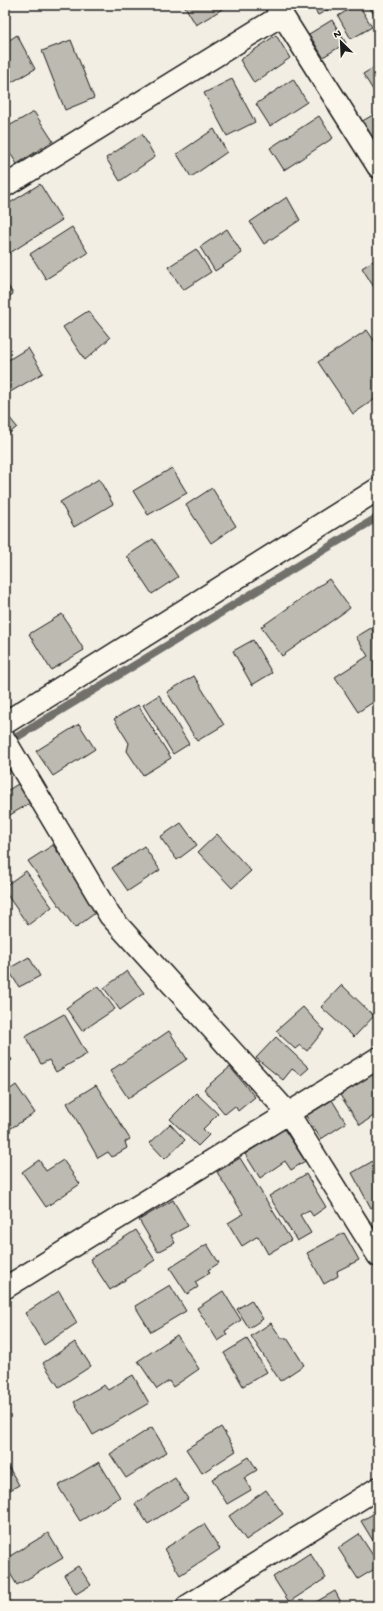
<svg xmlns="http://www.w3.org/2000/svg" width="383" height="1611" font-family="'Gochi Hand',sans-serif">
	<rect width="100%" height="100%" fill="#f2eee4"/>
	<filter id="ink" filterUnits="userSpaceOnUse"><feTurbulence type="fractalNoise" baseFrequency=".025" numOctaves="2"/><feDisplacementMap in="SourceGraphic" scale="8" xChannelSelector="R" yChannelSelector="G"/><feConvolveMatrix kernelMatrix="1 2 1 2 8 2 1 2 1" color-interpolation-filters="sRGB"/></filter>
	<g filter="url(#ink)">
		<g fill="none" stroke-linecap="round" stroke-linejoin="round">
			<path stroke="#716f6b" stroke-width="8" d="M 7,743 L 378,517"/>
		</g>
		<path fill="#bdbab1" stroke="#1c1c1c" d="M 184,5 L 229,5 L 196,25 Z
			M 312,5 L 337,5 L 318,15 Z
			M 356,5 L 359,5 L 372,27 L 351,39 L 338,16 Z
			M 368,5 L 378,5 L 378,21 Z
			M 332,20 L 346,43 L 323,57 L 309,34 Z
			M 17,35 L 35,69 L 5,86 L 5,43 Z
			M 276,35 L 290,58 L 254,83 L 240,60 Z
			M 71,40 L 94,98 L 65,110 L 42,51 Z
			M 378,65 L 378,98 L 363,74 Z
			M 232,79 L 255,122 L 227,136 L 204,93 Z
			M 293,79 L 307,102 L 270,126 L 256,104 Z
			M 34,112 L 53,141 L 17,164 L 5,145 L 5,128 Z
			M 378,112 L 378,150 L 359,123 Z
			M 319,116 L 333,138 L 284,170 L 270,148 Z
			M 214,129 L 227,152 L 191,177 L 177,154 Z
			M 142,134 L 155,157 L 120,181 L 106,158 Z
			M 40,184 L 62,220 L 5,256 L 5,206 Z
			M 287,197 L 300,220 L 264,244 L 250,222 Z
			M 72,227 L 88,253 L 46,279 L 30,254 Z
			M 227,229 L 242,253 L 215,271 L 200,247 Z
			M 196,249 L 211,272 L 183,290 L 168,267 Z
			M 378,258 L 378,291 L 377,292 L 362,268 Z
			M 5,281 L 13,294 L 5,299 Z
			M 88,311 L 110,338 L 85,360 L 63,327 Z
			M 367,330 L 378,346 L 378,397 L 353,414 L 318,362 Z
			M 28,348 L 43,373 L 5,395 L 5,362 Z
			M 5,412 L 17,427 L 5,437 Z
			M 172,468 L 187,493 L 148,515 L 133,491 Z
			M 99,479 L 113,504 L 74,527 L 60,502 Z
			M 212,488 L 236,526 L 211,543 L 186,505 Z
			M 153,539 L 178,577 L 152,594 L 127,556 Z
			M 329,579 L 350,608 L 282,656 L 261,627 Z
			M 62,614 L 84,650 L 51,670 L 29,634 Z
			M 371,628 L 378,638 L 378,699 L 358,712 L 335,677 L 368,656 L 356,637 Z
			M 253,640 L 272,673 L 252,685 L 233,651 Z
			M 194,676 L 224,725 L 197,741 L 167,692 Z
			M 159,695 L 189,744 L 173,754 L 143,705 Z
			M 138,705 L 171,758 L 143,775 L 127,751 L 129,743 L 114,719 Z
			M 79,724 L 95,749 L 53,776 L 36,751 Z
			M 18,784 L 30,803 L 5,818 L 5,792 Z
			M 181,823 L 197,845 L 177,860 L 160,837 Z
			M 217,834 L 251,871 L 232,888 L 198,852 Z
			M 53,845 L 98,911 L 75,928 L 28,861 Z
			M 144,846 L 160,870 L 128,891 L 112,868 Z
			M 26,871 L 52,907 L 28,925 L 5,892 L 5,886 Z
			M 29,957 L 40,976 L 19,987 L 8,969 Z
			M 127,971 L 144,993 L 120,1010 L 104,988 Z
			M 342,985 L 374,1016 L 354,1037 L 321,1007 Z
			M 98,986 L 115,1009 L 82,1031 L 66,1008 Z
			M 303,1007 L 324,1030 L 307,1051 L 300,1045 L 295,1049 L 276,1031 Z
			M 64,1014 L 87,1054 L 56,1072 L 49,1060 L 41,1064 L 25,1036 Z
			M 169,1031 L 187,1059 L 128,1098 L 110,1071 Z
			M 276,1037 L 309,1068 L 301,1075 L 292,1069 L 283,1080 L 256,1058 Z
			M 5,1050 L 12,1060 L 5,1064 Z
			M 230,1067 L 255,1097 L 238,1111 L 235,1106 L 225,1114 L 204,1089 Z
			M 378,1070 L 378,1113 L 360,1125 L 340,1095 Z
			M 16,1085 L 35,1113 L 5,1132 L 5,1093 Z
			M 96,1085 L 130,1139 L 125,1142 L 127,1148 L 112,1157 L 108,1152 L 98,1158 L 67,1103 Z
			M 196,1093 L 218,1114 L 203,1129 L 209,1135 L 198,1146 L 170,1119 Z
			M 332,1100 L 346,1123 L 321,1139 L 306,1116 Z
			M 170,1124 L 185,1140 L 165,1159 L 150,1143 Z
			M 284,1129 L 305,1161 L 291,1170 L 285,1161 L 260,1178 L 245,1154 Z
			M 240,1158 L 291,1240 L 268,1254 L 258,1236 L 242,1246 L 228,1223 L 243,1214 L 217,1172 Z
			M 378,1158 L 378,1204 L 371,1208 L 352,1173 Z
			M 39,1160 L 46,1171 L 63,1160 L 80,1184 L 46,1207 L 22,1172 Z
			M 306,1174 L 326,1207 L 313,1216 L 309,1210 L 300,1215 L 311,1233 L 297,1241 L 269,1196 Z
			M 173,1200 L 188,1226 L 171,1235 L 175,1243 L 158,1252 L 139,1220 Z
			M 136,1230 L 155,1260 L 110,1290 L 90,1259 Z
			M 344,1233 L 359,1260 L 337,1271 L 338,1276 L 324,1284 L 307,1253 Z
			M 207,1244 L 219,1263 L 208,1270 L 210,1273 L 195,1282 L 198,1287 L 187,1294 L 170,1268 Z
			M 170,1285 L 186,1311 L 151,1332 L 135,1306 Z
			M 59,1291 L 77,1323 L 44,1345 L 25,1313 Z
			M 223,1291 L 241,1320 L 225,1331 L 227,1335 L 218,1341 L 197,1308 Z
			M 251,1300 L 263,1319 L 249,1328 L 237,1309 Z
			M 271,1323 L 281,1338 L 287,1338 L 304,1365 L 280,1381 L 251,1336 Z
			M 177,1335 L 199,1369 L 173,1387 L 169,1381 L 157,1389 L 138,1361 Z
			M 247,1339 L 267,1372 L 243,1386 L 224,1353 Z
			M 75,1342 L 91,1366 L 59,1387 L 43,1363 Z
			M 133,1375 L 149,1403 L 93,1435 L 74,1402 L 104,1385 L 108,1390 Z
			M 152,1427 L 167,1452 L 126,1478 L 110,1454 Z
			M 221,1427 L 236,1451 L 202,1473 L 186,1449 Z
			M 249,1457 L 257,1470 L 244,1478 L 251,1490 L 227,1504 L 212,1479 Z
			M 5,1461 L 19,1485 L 5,1493 Z
			M 99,1462 L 120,1497 L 80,1521 L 58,1486 Z
			M 175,1478 L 188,1499 L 148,1524 L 135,1504 Z
			M 266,1490 L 283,1514 L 246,1540 L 229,1516 Z
			M 378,1511 L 378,1549 L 361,1521 Z
			M 204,1524 L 220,1549 L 180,1575 L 164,1549 Z
			M 48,1533 L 63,1558 L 17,1585 L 5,1565 L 5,1559 Z
			M 359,1534 L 378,1563 L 378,1567 L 358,1579 L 338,1548 Z
			M 310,1553 L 326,1578 L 289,1602 L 273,1577 Z
			M 78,1566 L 91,1585 L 76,1594 L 64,1575 Z
			M 335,1591 L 343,1606 L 309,1606 Z"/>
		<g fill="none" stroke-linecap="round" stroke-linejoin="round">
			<defs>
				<path id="street" d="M 276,5 L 378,167
					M 5,186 L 282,15
					M 5,740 L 110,916 L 289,1114 L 378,1256
					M 5,1288 L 378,1058
					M 187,1606 L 378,1488"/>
				<path id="secondary" d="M 5,723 L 378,489"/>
			</defs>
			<use href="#street" stroke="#1c1c1c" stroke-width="24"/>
			<use href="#secondary" stroke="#1c1c1c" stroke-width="25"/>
			<use href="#street" stroke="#fbf7ec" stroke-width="21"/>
			<use href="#secondary" stroke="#fbf7ec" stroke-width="22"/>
		</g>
	</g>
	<rect width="383" height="1611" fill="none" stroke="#fbf7ec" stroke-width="20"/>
	<rect x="10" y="10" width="363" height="1591" fill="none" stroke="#1c1c1c" stroke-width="1.5" filter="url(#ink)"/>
	<g transform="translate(341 42) rotate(336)" stroke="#fbf7ec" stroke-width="3" paint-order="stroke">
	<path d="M0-3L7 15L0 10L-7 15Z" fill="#1c1c1c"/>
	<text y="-6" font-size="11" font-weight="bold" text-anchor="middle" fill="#1c1c1c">N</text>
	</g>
</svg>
